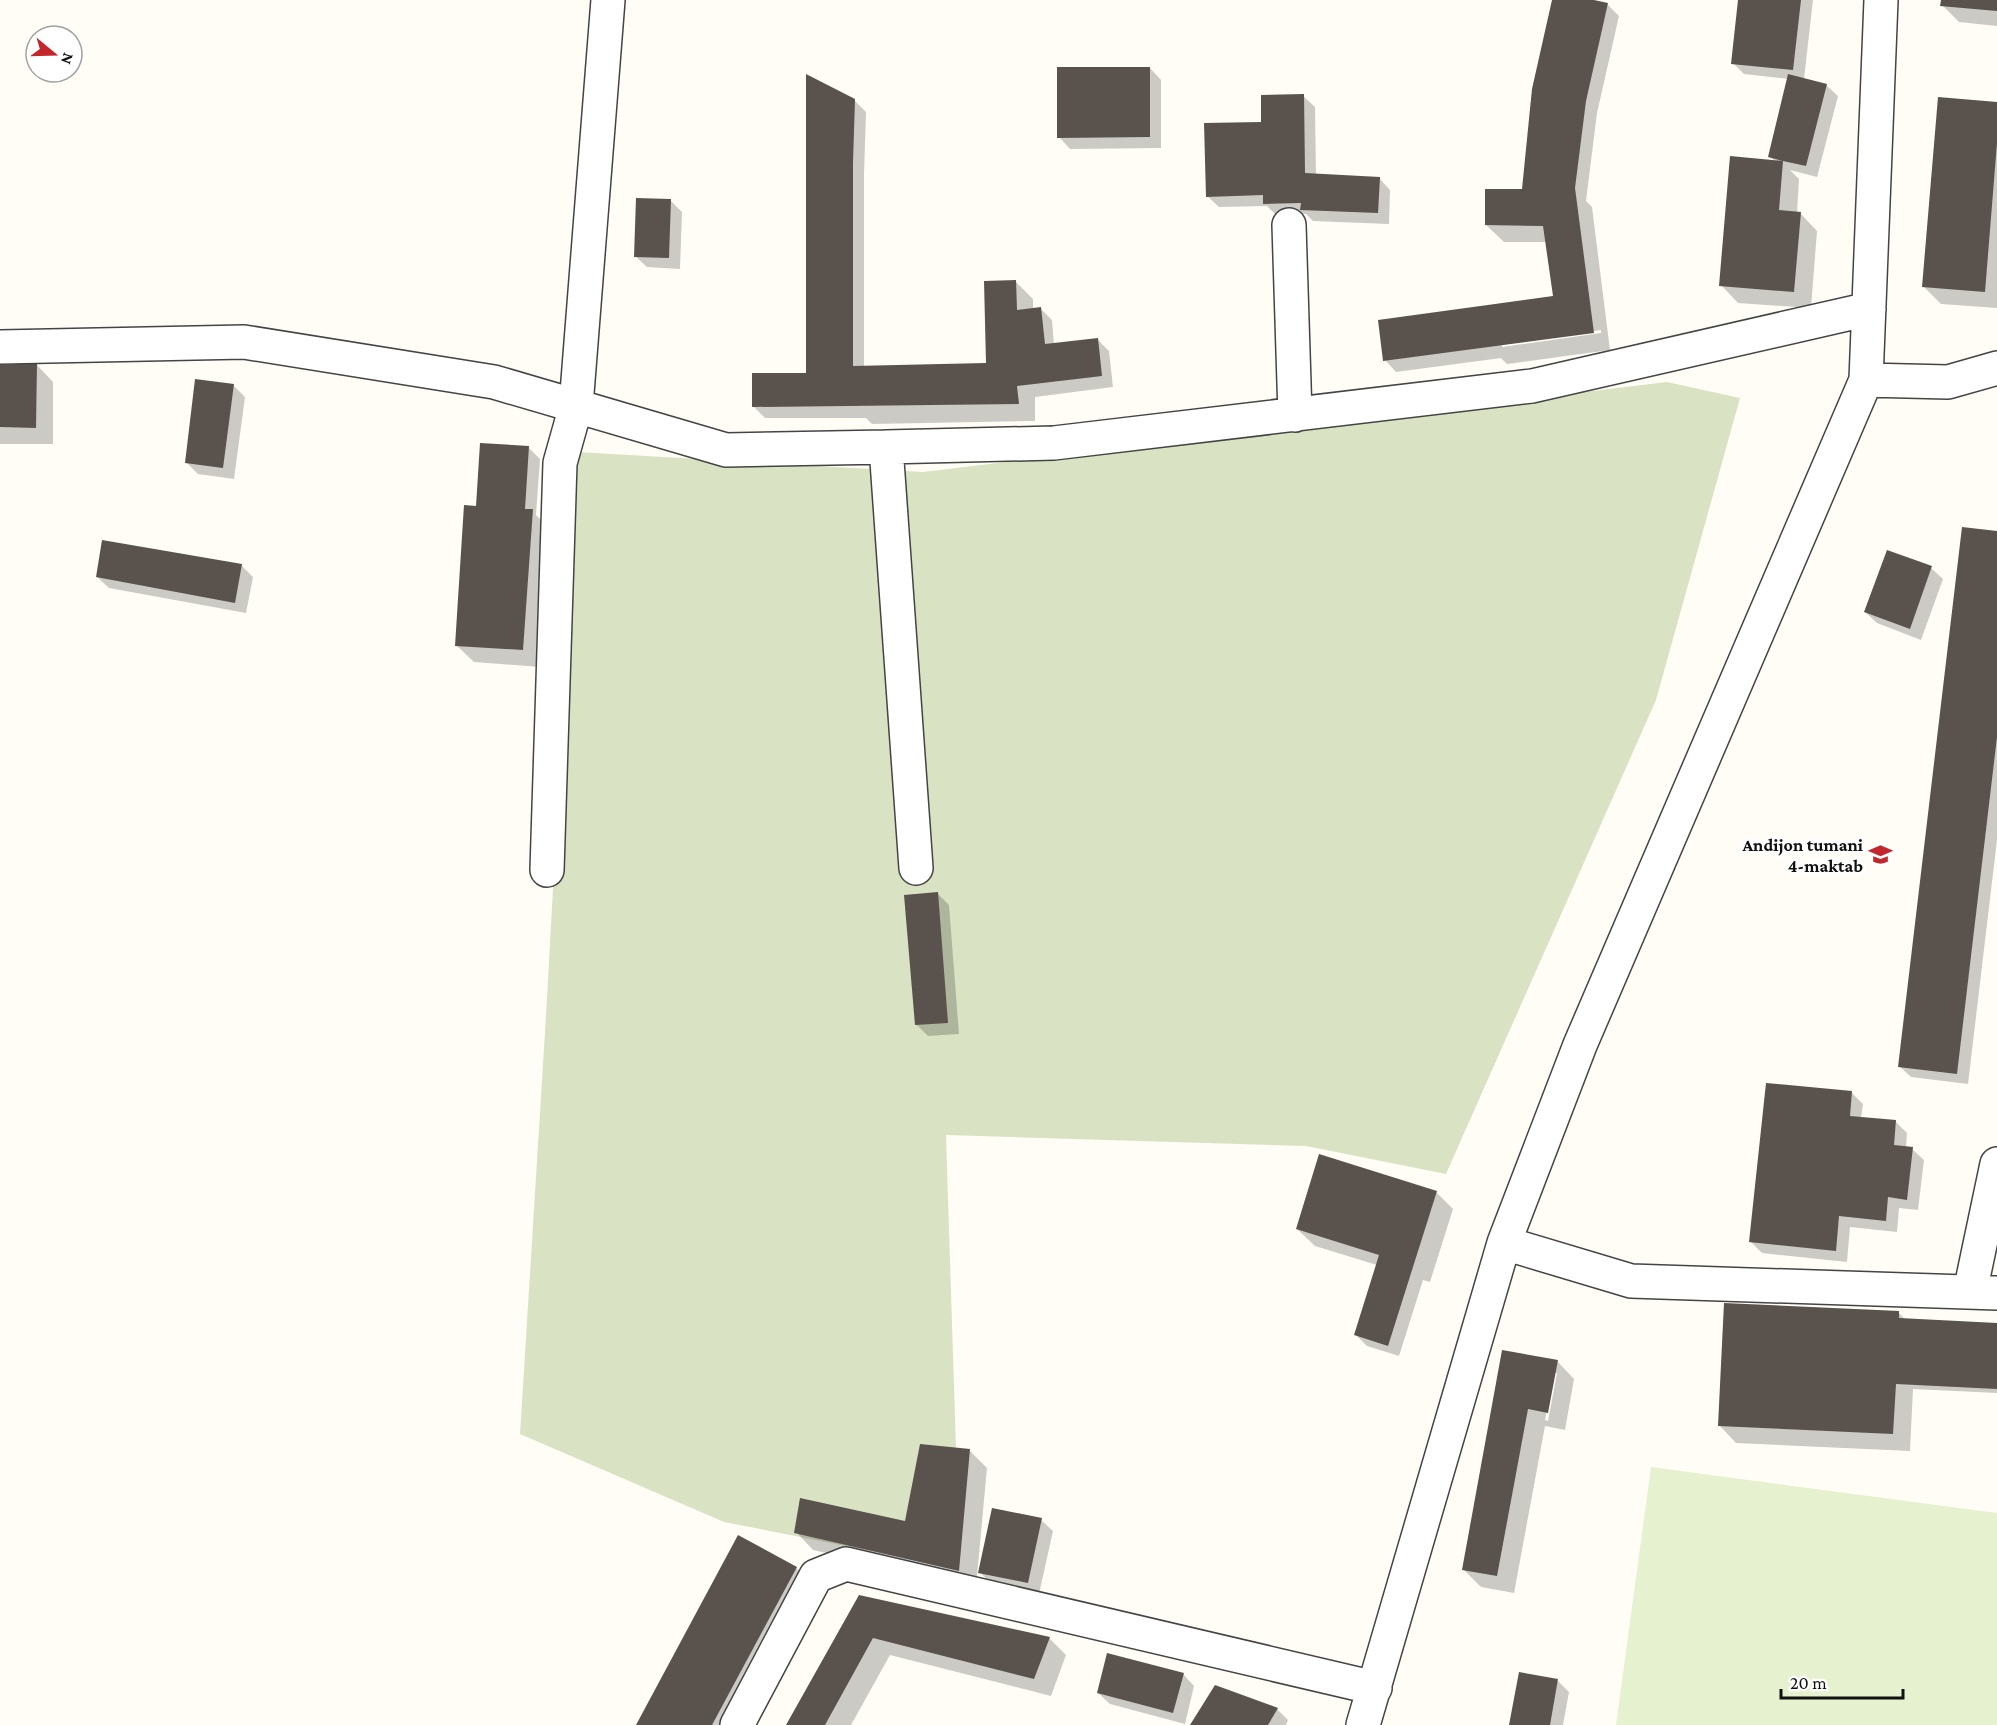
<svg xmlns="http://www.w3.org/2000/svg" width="1997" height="1725" font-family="'Crimson Pro',serif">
	<rect width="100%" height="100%" fill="#fffdf5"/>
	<path fill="#d9e3c4" d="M 1667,382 L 1740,398 L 1656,700 L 1446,1174 L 1306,1146 L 946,1135 L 956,1449 L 948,1566 L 724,1522 L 520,1434 L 546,1016 L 577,452 L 923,472 Z"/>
	<path fill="#e6f2cf" d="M 1651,1467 L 1997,1513 L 1997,1725 L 1616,1725 Z"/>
	<path fill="#0003" fill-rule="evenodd" d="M 1553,0 L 1587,0 L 1608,5 L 1619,16 L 1597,113 L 1586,201 L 1592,207 L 1610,350 L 1507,364 L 1501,358 L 1396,372 L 1385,360 L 1554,298 L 1546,242 L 1504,242 L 1486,225 L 1523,190 ZM 1601,330 L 1601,333 L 1502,347 L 1502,344 Z
		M 1740,0 L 1813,0 L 1804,79 L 1826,85 L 1838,96 L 1817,177 L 1790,170 L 1799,179 L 1797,213 L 1800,213 L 1817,231 L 1811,308 L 1738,303 L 1721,285 L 1775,161 L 1769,156 L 1789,79 L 1744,74 L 1733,63 Z
		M 1942,0 L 1997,0 L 1997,26 L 1959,22 L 1942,5 Z
		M 1150,68 L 1161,80 L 1161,148 L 1070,149 L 1059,137 Z
		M 1303,96 L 1315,107 L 1316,175 L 1379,178 L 1390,190 L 1389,224 L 1313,221 L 1306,214 L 1275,214 L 1267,206 L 1219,207 L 1207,196 L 1262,123 Z
		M 854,100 L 866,112 L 864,175 L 864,367 L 987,364 L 1016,282 L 1033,299 L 1033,309 L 1040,308 L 1052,320 L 1054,345 L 1097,339 L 1109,351 L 1113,387 L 1035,397 L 1035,421 L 872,424 L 866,418 L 765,418 L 753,406 L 807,374 Z
		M 1997,104 L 1997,308 L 1941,304 L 1924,287 Z
		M 670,200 L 682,212 L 680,269 L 647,267 L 635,256 Z
		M 36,364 L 53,382 L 53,444 L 0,444 L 0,366 Z
		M 234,386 L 245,397 L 234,479 L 198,474 L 187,463 Z
		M 529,448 L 540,459 L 536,515 L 549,528 L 540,667 L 474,662 L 456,645 L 477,507 Z
		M 1997,533 L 1997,840 L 1968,1084 L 1911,1077 L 1899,1066 Z
		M 1887,552 L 1931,568 L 1943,579 L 1921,640 L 1877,623 L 1865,612 Z
		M 242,566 L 253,577 L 246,613 L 109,588 L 97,577 Z
		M 937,893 L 949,905 L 959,1034 L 928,1036 L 916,1024 Z
		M 1852,1093 L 1863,1104 L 1861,1118 L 1896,1122 L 1907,1133 L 1906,1148 L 1912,1149 L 1924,1160 L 1918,1210 L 1899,1208 L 1897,1232 L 1850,1227 L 1847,1262 L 1762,1253 L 1751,1242 Z
		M 1436,1192 L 1453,1209 L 1430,1282 L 1423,1280 L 1399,1356 L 1367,1346 L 1355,1334 L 1377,1265 L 1315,1246 L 1297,1229 Z
		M 1899,1313 L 1906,1320 L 1997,1325 L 1997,1393 L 1913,1389 L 1910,1451 L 1736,1443 L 1719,1425 Z
		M 1504,1352 L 1557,1361 L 1574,1379 L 1565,1430 L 1545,1426 L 1514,1593 L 1481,1587 L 1464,1570 ZM 1554,1373 L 1557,1373 L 1548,1421 L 1545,1420 Z
		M 969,1450 L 987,1468 L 976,1587 L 813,1550 L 796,1532 L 906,1523 Z
		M 1041,1520 L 1053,1531 L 1039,1594 L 991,1584 L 980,1572 Z
		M 739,1537 L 796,1568 L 814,1585 L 738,1725 L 637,1725 Z
		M 859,1596 L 1049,1638 L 1066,1655 L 1051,1696 L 890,1655 L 851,1725 L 788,1725 Z
		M 1183,1674 L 1194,1686 L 1185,1724 L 1110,1704 L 1098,1693 Z
		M 1558,1681 L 1569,1692 L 1563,1725 L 1511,1725 Z
		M 1277,1709 L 1288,1720 L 1286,1725 L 1192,1725 Z"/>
	<path fill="#5a524d" d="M 1552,0 L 1594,0 L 1608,3 L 1586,101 L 1575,188 L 1594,333 L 1383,361 L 1378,320 L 1553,296 L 1543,226 L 1485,225 L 1485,189 L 1522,189 L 1532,89 Z
		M 1738,0 L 1801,0 L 1793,70 L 1731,64 Z
		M 1941,0 L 1997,0 L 1997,11 L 1940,6 Z
		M 1057,67 L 1150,67 L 1150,137 L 1057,138 Z
		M 806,74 L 855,99 L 853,163 L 853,366 L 986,363 L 984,281 L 1016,280 L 1017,310 L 1041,307 L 1045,344 L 1098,338 L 1102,376 L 1017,386 L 1019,404 L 752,407 L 752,373 L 806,373 Z
		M 1788,74 L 1827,84 L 1806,166 L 1783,161 L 1779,210 L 1801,212 L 1794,292 L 1719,286 L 1730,156 L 1783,161 L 1768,157 Z
		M 1304,94 L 1305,173 L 1380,177 L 1378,213 L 1300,210 L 1301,203 L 1263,204 L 1263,195 L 1206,197 L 1204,123 L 1261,122 L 1261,95 Z
		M 1938,97 L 1997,102 L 1997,143 L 1985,292 L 1922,287 Z
		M 636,198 L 671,199 L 669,258 L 634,257 Z
		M 37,363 L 36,428 L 0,427 L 0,365 Z
		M 195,379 L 234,384 L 223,468 L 185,463 Z
		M 480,443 L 529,446 L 525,509 L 533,509 L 523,650 L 455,646 L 464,505 L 476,506 Z
		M 1962,527 L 1997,531 L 1997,737 L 1957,1074 L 1898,1067 Z
		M 102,540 L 242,564 L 235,603 L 96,577 Z
		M 1887,550 L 1932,566 L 1910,629 L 1864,612 Z
		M 938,892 L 948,1023 L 915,1025 L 904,895 Z
		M 1766,1083 L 1852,1091 L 1850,1116 L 1896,1120 L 1894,1145 L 1913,1147 L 1907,1200 L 1888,1197 L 1886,1221 L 1839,1216 L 1836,1251 L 1749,1242 Z
		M 1319,1154 L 1437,1191 L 1388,1346 L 1354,1335 L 1379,1255 L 1296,1229 Z
		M 1724,1303 L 1899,1311 L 1899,1318 L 1997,1323 L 1997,1389 L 1896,1384 L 1893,1434 L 1718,1426 Z
		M 1502,1350 L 1558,1360 L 1548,1413 L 1528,1409 L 1497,1576 L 1462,1570 Z
		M 920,1444 L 970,1449 L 959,1571 L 794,1533 L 800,1498 L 905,1521 Z
		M 992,1508 L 1042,1518 L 1028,1583 L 978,1573 Z
		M 738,1535 L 797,1567 L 712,1725 L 636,1725 Z
		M 859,1595 L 1050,1637 L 1034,1679 L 873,1638 L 825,1725 L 786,1725 Z
		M 1107,1653 L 1184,1673 L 1173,1713 L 1097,1693 Z
		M 1519,1672 L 1558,1679 L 1550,1725 L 1509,1725 Z
		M 1215,1685 L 1278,1708 L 1268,1725 L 1190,1725 Z"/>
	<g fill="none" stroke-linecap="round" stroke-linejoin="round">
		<defs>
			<path id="minor" d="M 1289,225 L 1295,415
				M 0,347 L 244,342 L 494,382 L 726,450 L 886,447 L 1054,443 L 1532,386 L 1869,309
				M 1866,380 L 1948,382 L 1997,368
				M 886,447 L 916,868
				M 547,870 L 560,463 L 576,406 L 608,0
				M 1504,1243 L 1631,1281 L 1997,1293
				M 1970,1292 L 1997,1164
				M 737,1725 L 816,1576 L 846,1564 L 1375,1688
				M 1363,1725 L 1504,1243 L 1580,1045 L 1866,380 L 1881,0"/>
		</defs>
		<use href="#minor" stroke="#444" stroke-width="36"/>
		<use href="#minor" stroke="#fff" stroke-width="33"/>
	</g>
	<defs>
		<symbol id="school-bare" viewBox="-9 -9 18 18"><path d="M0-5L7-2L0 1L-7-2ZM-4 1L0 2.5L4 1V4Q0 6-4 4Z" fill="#c4262e" stroke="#fff" stroke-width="2.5" paint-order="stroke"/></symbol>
	</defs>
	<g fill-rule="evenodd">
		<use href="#school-bare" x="1864" y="838" width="33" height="33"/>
	</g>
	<g text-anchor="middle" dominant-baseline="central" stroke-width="6" stroke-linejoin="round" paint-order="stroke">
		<g font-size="18" font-weight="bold" fill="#111" stroke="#fff" text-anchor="end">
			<text x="1863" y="845">Andijon tumani<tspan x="1863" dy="21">4-maktab</tspan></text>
		</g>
	</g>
	<g transform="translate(54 54) rotate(109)"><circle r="28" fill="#ffffff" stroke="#a0a0a0" stroke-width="1.5"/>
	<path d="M0-4.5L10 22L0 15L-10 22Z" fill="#c4262e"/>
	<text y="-9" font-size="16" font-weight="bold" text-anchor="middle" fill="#111111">N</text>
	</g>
	<path d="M1781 1689v9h122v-9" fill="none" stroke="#111111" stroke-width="3"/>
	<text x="1790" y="1689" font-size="18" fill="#111111" stroke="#ffffff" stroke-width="4.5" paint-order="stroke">20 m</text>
</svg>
